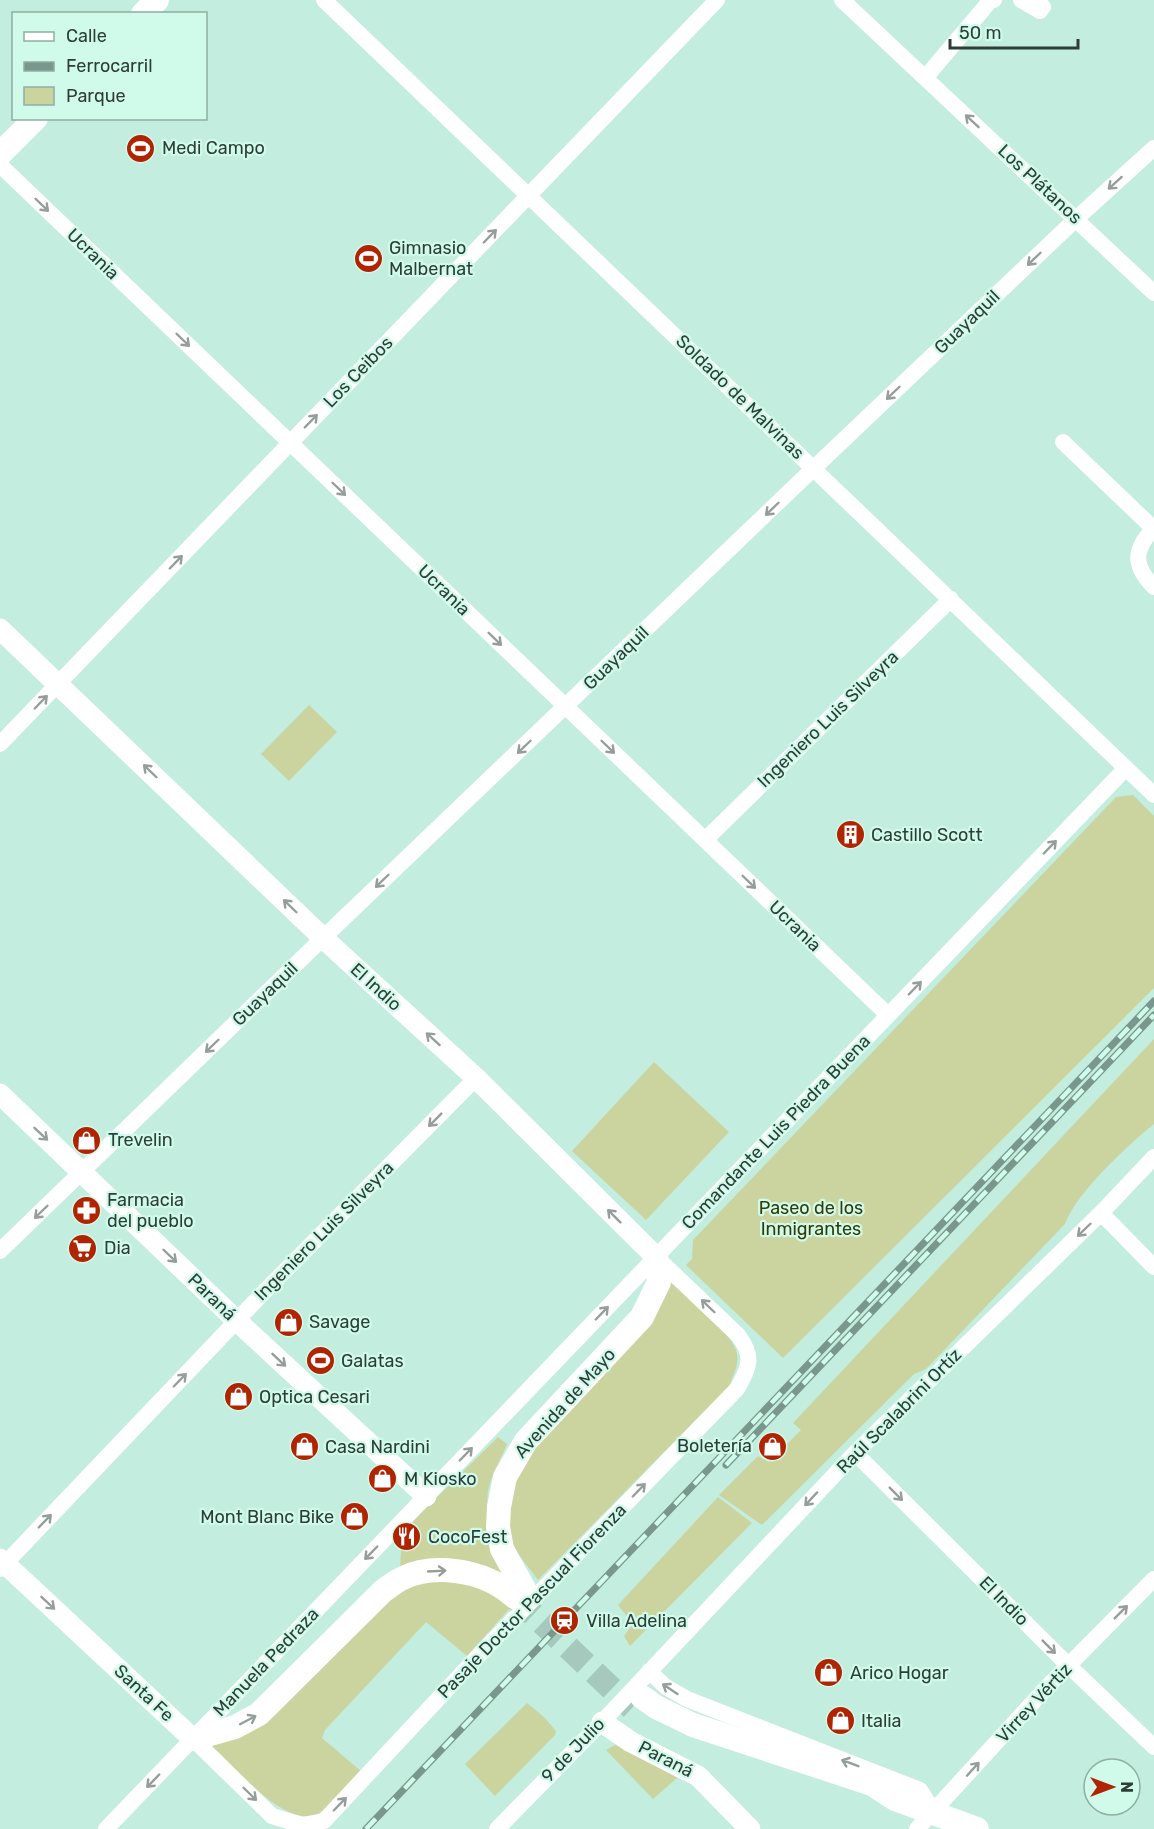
<svg xmlns="http://www.w3.org/2000/svg" width="1154" height="1829" font-family="Rubik,sans-serif">
	<rect width="100%" height="100%" fill="#c3edde"/>
	<path fill="#cbd49f" d="M 309,705 L 337,732 L 289,781 L 261,754 Z
		M 1133,795 L 1154,816 L 1154,988 L 783,1358 L 686,1265 L 692,1259 L 693,1240 L 1116,797 Z
		M 1154,1039 L 1154,1124 C 1128,1145 1076,1193 1065,1224 L 926,1369 L 914,1374 L 762,1525 L 719,1495 L 758,1456 L 769,1462 L 801,1430 L 793,1423 Z
		M 654,1062 L 729,1132 L 646,1220 L 572,1151 Z
		M 668,1278 C 685,1295 734,1333 737,1354 C 739,1366 733,1376 729,1386 L 538,1580 L 515,1550 L 508,1526 L 517,1469 Z
		M 498,1437 L 507,1444 C 502,1457 494,1470 490,1483 C 479,1519 504,1556 518,1588 L 400,1569 L 402,1532 Z
		M 718,1497 L 752,1523 L 630,1646 L 624,1636 L 633,1624 L 618,1605 Z
		M 453,1580 L 490,1591 L 513,1605 L 467,1656 L 426,1622 L 325,1730 L 322,1738 L 362,1772 C 349,1785 334,1806 317,1814 C 285,1829 234,1766 212,1746 L 383,1602 C 411,1585 419,1581 453,1580 Z
		M 527,1703 L 544,1717 L 556,1731 L 555,1735 L 495,1796 L 465,1764 Z
		M 615,1745 L 632,1751 L 677,1778 L 653,1799 L 606,1750 Z"/>
	<g fill="none" stroke-linecap="round" stroke-linejoin="round">
		<path stroke="#a5cabd" stroke-width="24" stroke-dasharray="24 12" stroke-linecap="butt" d="M 516,1598 L 632,1708"/>
		<path stroke="#fff" stroke-width="16" d="M 324,0 L 1154,795
			M 842,0 L 1154,293
			M 1021,0 L 1040,11 L 1043,7 L 1037,0
			M 925,78 L 990,1 L 994,0
			M 0,165 L 888,1015
			M 1063,442 L 1153,528
			M 1154,528 C 1134,549 1132,565 1154,587
			M 0,744 L 717,0
			M 705,840 L 951,599
			M 1101,1213 L 1154,1267
			M 0,1251 L 323,938 L 814,468 L 1077,218 L 1154,148
			M 855,1453 L 1068,1665 L 1154,1747
			M 0,1569 L 263,1293 L 476,1078
			M 649,1671 L 666,1687 L 687,1699 L 920,1790 L 934,1812
			M 193,1739 L 272,1816 L 302,1825 L 324,1821 L 481,1653 L 737,1389 C 750,1367 754,1356 738,1335 L 656,1257
			M 106,1829 L 1126,768
			M 497,1829 L 602,1722 L 855,1453 L 1101,1213 L 1154,1157
			M 917,1829 L 1047,1687 L 1154,1579"/>
		<path stroke="#fff" stroke-width="21" d="M 0,629 L 323,938 L 476,1078 L 656,1257
			M 0,1094 L 237,1321 L 426,1496
			M 0,1559 L 193,1739
			M 602,1722 L 631,1742 L 698,1776 L 750,1829"/>
		<path stroke="#fff" stroke-width="24" d="M 143,14 L 157,0
			M 0,154 L 36,118
			M 524,1589 L 502,1549 L 498,1527 L 499,1507 L 505,1477 L 526,1441 L 642,1317 L 659,1282 L 656,1257
			M 642,1697 L 656,1707 L 693,1725 L 872,1784 L 895,1799 L 977,1829
			M 193,1739 L 235,1727 L 259,1714 L 383,1591 C 389,1587 396,1581 403,1578 C 429,1565 467,1569 493,1582 C 501,1586 509,1592 516,1598"/>
		<defs>
			<path id="rail" d="M 726,1465 L 1154,1015
				M 366,1829 L 1154,1001"/>
		</defs>
		<use href="#rail" stroke="#79978c" stroke-width="7"/>
		<use href="#rail" stroke="#d0fbeb" stroke-width="4.5" stroke-dasharray="14" stroke-linecap="butt"/>
	</g>
	<defs><path id="oneway-shaft" d="M-6 0H5M1.5-3L5.5 0L1.5 3" fill="none" stroke-width="1.6" stroke-linecap="round" stroke-linejoin="round" transform="scale(1.5)"/></defs>
	<g stroke="#969e9c">
		<use href="#oneway-shaft" transform="translate(972 121) rotate(-137)"/>
		<use href="#oneway-shaft" transform="translate(1115 183) rotate(138)"/>
		<use href="#oneway-shaft" transform="translate(42 205) rotate(44)"/>
		<use href="#oneway-shaft" transform="translate(490 236) rotate(-46)"/>
		<use href="#oneway-shaft" transform="translate(1034 259) rotate(136)"/>
		<use href="#oneway-shaft" transform="translate(183 340) rotate(44)"/>
		<use href="#oneway-shaft" transform="translate(893 393) rotate(136)"/>
		<use href="#oneway-shaft" transform="translate(311 421) rotate(-46)"/>
		<use href="#oneway-shaft" transform="translate(339 489) rotate(44)"/>
		<use href="#oneway-shaft" transform="translate(772 509) rotate(136)"/>
		<use href="#oneway-shaft" transform="translate(176 562) rotate(-46)"/>
		<use href="#oneway-shaft" transform="translate(495 639) rotate(44)"/>
		<use href="#oneway-shaft" transform="translate(41 702) rotate(-46)"/>
		<use href="#oneway-shaft" transform="translate(524 747) rotate(136)"/>
		<use href="#oneway-shaft" transform="translate(608 747) rotate(44)"/>
		<use href="#oneway-shaft" transform="translate(150 771) rotate(-136)"/>
		<use href="#oneway-shaft" transform="translate(1050 847) rotate(-46)"/>
		<use href="#oneway-shaft" transform="translate(382 881) rotate(136)"/>
		<use href="#oneway-shaft" transform="translate(749 882) rotate(44)"/>
		<use href="#oneway-shaft" transform="translate(290 906) rotate(-136)"/>
		<use href="#oneway-shaft" transform="translate(915 988) rotate(-46)"/>
		<use href="#oneway-shaft" transform="translate(433 1039) rotate(-138)"/>
		<use href="#oneway-shaft" transform="translate(212 1046) rotate(136)"/>
		<use href="#oneway-shaft" transform="translate(435 1120) rotate(135)"/>
		<use href="#oneway-shaft" transform="translate(41 1134) rotate(43)"/>
		<use href="#oneway-shaft" transform="translate(41 1212) rotate(136)"/>
		<use href="#oneway-shaft" transform="translate(614 1216) rotate(-135)"/>
		<use href="#oneway-shaft" transform="translate(1084 1230) rotate(136)"/>
		<use href="#oneway-shaft" transform="translate(170 1256) rotate(44)"/>
		<use href="#oneway-shaft" transform="translate(708 1306) rotate(-136)"/>
		<use href="#oneway-shaft" transform="translate(602 1313) rotate(-46)"/>
		<use href="#oneway-shaft" transform="translate(279 1360) rotate(43)"/>
		<use href="#oneway-shaft" transform="translate(180 1380) rotate(-46)"/>
		<use href="#oneway-shaft" transform="translate(466 1454) rotate(-46)"/>
		<use href="#oneway-shaft" transform="translate(639 1490) rotate(-46)"/>
		<use href="#oneway-shaft" transform="translate(896 1494) rotate(45)"/>
		<use href="#oneway-shaft" transform="translate(811 1499) rotate(133)"/>
		<use href="#oneway-shaft" transform="translate(45 1521) rotate(-46)"/>
		<use href="#oneway-shaft" transform="translate(371 1553) rotate(134)"/>
		<use href="#oneway-shaft" transform="translate(437 1571) rotate(-3)"/>
		<use href="#oneway-shaft" transform="translate(48 1603) rotate(43)"/>
		<use href="#oneway-shaft" transform="translate(1121 1612) rotate(-45)"/>
		<use href="#oneway-shaft" transform="translate(1049 1647) rotate(45)"/>
		<use href="#oneway-shaft" transform="translate(670 1689) rotate(-146)"/>
		<use href="#oneway-shaft" transform="translate(248 1720) rotate(-28)"/>
		<use href="#oneway-shaft" transform="translate(850 1763) rotate(-159)"/>
		<use href="#oneway-shaft" transform="translate(973 1769) rotate(-48)"/>
		<use href="#oneway-shaft" transform="translate(153 1781) rotate(134)"/>
		<use href="#oneway-shaft" transform="translate(250 1794) rotate(44)"/>
		<use href="#oneway-shaft" transform="translate(340 1804) rotate(-46)"/>
	</g>
	<defs>
		<symbol id="stadium-disc" viewBox="-11 -11 22 22"><circle r="9.5" fill="#b12401" stroke="#d0fbeb"/><path d="M0-5a6.5 5 0 1 0 0 10a6.5 5 0 1 0 0-10ZM-3.5-1.8h7v3.6h-7Z" fill="#fff"/></symbol>
		<symbol id="building-disc" viewBox="-11 -11 22 22"><circle r="9.5" fill="#b12401" stroke="#d0fbeb"/><path d="M-4-6H4V6H1V3H-1V6H-4ZM-2.5-4.3h1.7v1.8h-1.7ZM.8-4.3h1.7v1.8H.8ZM-2.5-1h1.7V.8h-1.7ZM.8-1h1.7V.8H.8Z" fill="#fff"/></symbol>
		<symbol id="shop-disc" viewBox="-11 -11 22 22"><circle r="9.5" fill="#b12401" stroke="#d0fbeb"/><path d="M-5-2.5h2.3a2.7 3.5 0 0 1 5.4 0H5L5.5 6h-11ZM-1.5-2.5h3a1.5 2.3 0 0 0-3 0Z" fill="#fff"/></symbol>
		<symbol id="pharmacy-disc" viewBox="-11 -11 22 22"><circle r="9.5" fill="#b12401" stroke="#d0fbeb"/><path d="M-2-6h4v4h4v4h-4v4h-4v-4h-4v-4h4Z" fill="#fff"/></symbol>
		<symbol id="supermarket-disc" viewBox="-11 -11 22 22"><circle r="9.5" fill="#b12401" stroke="#d0fbeb"/><path d="M-6-5.5h2.5l.6 2H6L4.5 2H-2.5L-4.4-4H-6ZM-1.5 3.2a1.3 1.3 0 1 0 .1 0ZM3 3.2a1.3 1.3 0 1 0 .1 0Z" fill="#fff"/></symbol>
		<symbol id="restaurant-disc" viewBox="-11 -11 22 22"><circle r="9.5" fill="#b12401" stroke="#d0fbeb"/><path d="M-5-6h1v4h1v-4h1v4h1v-4h1v5L-1.5 .5V6h-2V.5L-5-1ZM5-6V6H3V1.5H1.5Q1.5-4 5-6Z" fill="#fff"/></symbol>
		<symbol id="station-disc" viewBox="-11 -11 22 22"><circle r="9.5" fill="#b12401" stroke="#d0fbeb"/><path d="M-3-6H3Q5-6 5-4V2Q5 4 3 4L4.5 6H3L1.5 4h-3L-3 6H-4.5L-3 4Q-5 4-5 2V-4Q-5-6-3-6ZM-3.5-4v3h7v-3ZM-3.5 1v1.5H-2V1ZM2 1v1.5H3.5V1Z" fill="#fff"/></symbol>
	</defs>
	<g fill-rule="evenodd">
		<use href="#stadium-disc" x="124" y="132" width="33" height="33"/>
		<use href="#stadium-disc" x="352" y="242" width="33" height="33"/>
		<use href="#building-disc" x="834" y="818" width="33" height="33"/>
		<use href="#shop-disc" x="70" y="1124" width="33" height="33"/>
		<use href="#pharmacy-disc" x="70" y="1194" width="33" height="33"/>
		<use href="#supermarket-disc" x="66" y="1232" width="33" height="33"/>
		<use href="#shop-disc" x="272" y="1306" width="33" height="33"/>
		<use href="#stadium-disc" x="304" y="1344" width="33" height="33"/>
		<use href="#shop-disc" x="222" y="1380" width="33" height="33"/>
		<use href="#shop-disc" x="756" y="1430" width="33" height="33"/>
		<use href="#shop-disc" x="288" y="1430" width="33" height="33"/>
		<use href="#shop-disc" x="366" y="1462" width="33" height="33"/>
		<use href="#shop-disc" x="338" y="1500" width="33" height="33"/>
		<use href="#restaurant-disc" x="390" y="1520" width="33" height="33"/>
		<use href="#station-disc" x="548" y="1604" width="33" height="33"/>
		<use href="#shop-disc" x="812" y="1656" width="33" height="33"/>
		<use href="#shop-disc" x="824" y="1704" width="33" height="33"/>
	</g>
	<g text-anchor="middle" dominant-baseline="central" stroke-width="4.5" stroke-linejoin="round" paint-order="stroke">
		<g font-size="18" fill="#2d3e38" stroke="#d0fbeb" text-anchor="start">
			<text x="162" y="148">Medi Campo</text>
			<text x="389" y="248">Gimnasio<tspan x="389" dy="21">Malbernat</tspan></text>
			<text x="871" y="835">Castillo Scott</text>
			<text x="108" y="1140">Trevelin</text>
			<text x="107" y="1200">Farmacia<tspan x="107" dy="21">del pueblo</tspan></text>
			<text x="104" y="1248">Dia</text>
			<text x="309" y="1322">Savage</text>
			<text x="341" y="1361">Galatas</text>
			<text x="259" y="1397">Optica Cesari</text>
			<text x="752" y="1446" text-anchor="end">Boletería</text>
			<text x="325" y="1447">Casa Nardini</text>
			<text x="404" y="1479">M Kiosko</text>
			<text x="334" y="1517" text-anchor="end">Mont Blanc Bike</text>
			<text x="428" y="1537">CocoFest</text>
			<text x="586" y="1621">Villa Adelina</text>
			<text x="850" y="1673">Arico Hogar</text>
			<text x="861" y="1721">Italia</text>
		</g>
		<g font-size="18" fill="#2d3e38" stroke="#d0fbeb">
			<text transform="translate(1040 184) rotate(43)">Los Plátanos</text>
			<text transform="translate(93 254) rotate(44)">Ucrania</text>
			<text transform="translate(967 322) rotate(-44)">Guayaquil</text>
			<text transform="translate(358 372) rotate(-46)">Los Ceibos</text>
			<text transform="translate(740 397) rotate(44)">Soldado de Malvinas</text>
			<text transform="translate(444 590) rotate(44)">Ucrania</text>
			<text transform="translate(616 658) rotate(-44)">Guayaquil</text>
			<text transform="translate(828 719) rotate(-44)">Ingeniero Luis Silveyra</text>
			<text transform="translate(795 926) rotate(44)">Ucrania</text>
			<text transform="translate(376 987) rotate(42)">El Indio</text>
			<text transform="translate(265 994) rotate(-44)">Guayaquil</text>
			<text transform="translate(776 1132) rotate(-46)">Comandante Luis Piedra Buena</text>
			<text transform="translate(324 1231) rotate(-45)">Ingeniero Luis Silveyra</text>
			<text transform="translate(212 1297) rotate(44)">Paraná</text>
			<text transform="translate(565 1403) rotate(-48)">Avenida de Mayo</text>
			<text transform="translate(899 1411) rotate(-45)">Raúl Scalabrini Ortíz</text>
			<text transform="translate(532 1601) rotate(-46)">Pasaje Doctor Pascual Fiorenza</text>
			<text transform="translate(1004 1601) rotate(45)">El Indio</text>
			<text transform="translate(266 1662) rotate(-46)">Manuela Pedraza</text>
			<text transform="translate(144 1693) rotate(43)">Santa Fe</text>
			<text transform="translate(1034 1703) rotate(-47)">Virrey Vértiz</text>
			<text transform="translate(573 1750) rotate(-46)">9 de Julio</text>
			<text transform="translate(666 1759) rotate(27)">Paraná</text>
		</g>
		<g font-size="18" fill="#343a06" stroke="#d0fbeb">
			<text x="811" y="1208">Paseo de los<tspan x="811" dy="21">Inmigrantes</tspan></text>
		</g>
	</g>
	<rect x="12" y="12" width="195" height="108" fill="#d0fbeb" stroke="#8fafa3" stroke-width="1.5"/>
	<rect x="24" y="32" width="30" height="9" fill="#ffffff" stroke="#8fafa3" stroke-width="1.5"/>
	<text x="66" y="42" font-size="18" fill="#2d3e38">Calle</text>
	<rect x="24" y="62" width="30" height="9" fill="#79978c" stroke="#8fafa3" stroke-width="1.5"/>
	<text x="66" y="72" font-size="18" fill="#2d3e38">Ferrocarril</text>
	<rect x="24" y="87" width="30" height="18" fill="#cbd49f" stroke="#8fafa3" stroke-width="1.5"/>
	<text x="66" y="102" font-size="18" fill="#2d3e38">Parque</text>
	<g transform="translate(1112 1787) rotate(90)"><circle r="28" fill="#d0fbeb" stroke="#8fafa3" stroke-width="1.5"/>
	<path d="M0-4.5L10 22L0 15L-10 22Z" fill="#b12401"/>
	<text y="-9" font-size="16" font-weight="bold" text-anchor="middle" fill="#2d3e38">N</text>
	</g>
	<path d="M950 39v9h128v-9" fill="none" stroke="#2d3e38" stroke-width="3"/>
	<text x="959" y="39" font-size="18" fill="#2d3e38" stroke="#d0fbeb" stroke-width="4.5" paint-order="stroke">50 m</text>
</svg>
